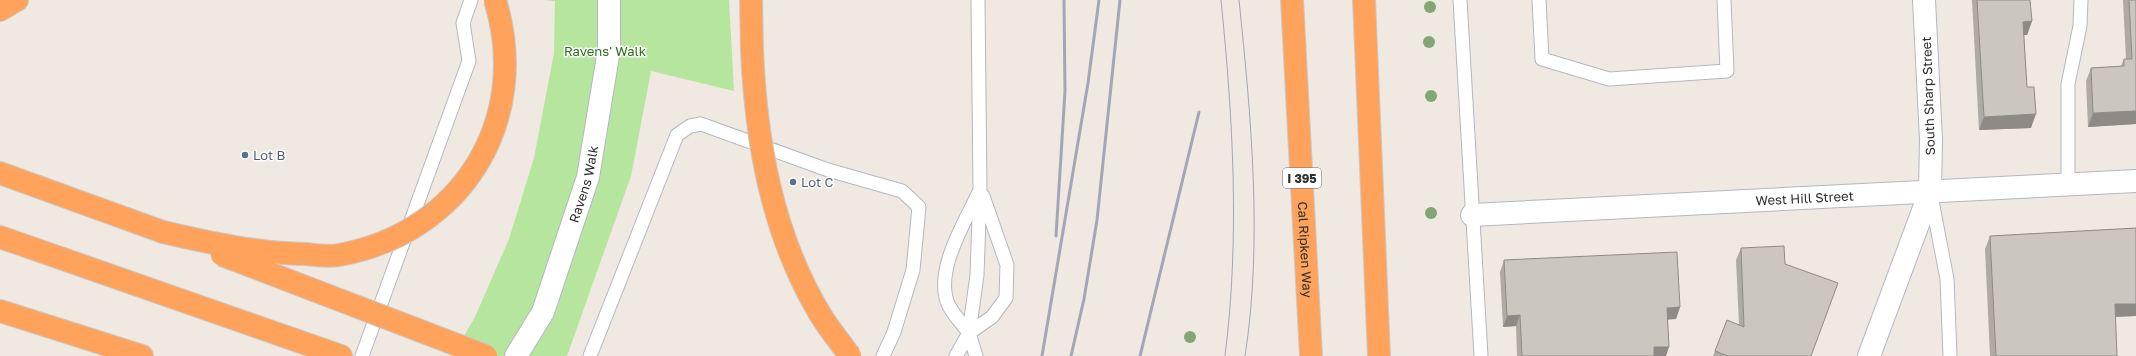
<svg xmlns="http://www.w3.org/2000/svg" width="2136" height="356" font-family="'Golos Text',sans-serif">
	<rect width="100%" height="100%" fill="#efe9e1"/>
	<path fill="#b6e59e" d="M 545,0 L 729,0 L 734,91 L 651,71 L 631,176 L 567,356 L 452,356 L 475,317 L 509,239 L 534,158 L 554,53 L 555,1 Z"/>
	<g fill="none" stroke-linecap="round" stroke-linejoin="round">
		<defs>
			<path id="lane" d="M 1460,0 L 1481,356
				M 1539,0 L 1542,59 L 1609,79 L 1727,71 L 1724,0
				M 2068,185 L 2068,84 L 2080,26 L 2081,0
				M 1931,196 L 1947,279 L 1950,356
				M 969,333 C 963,325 954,315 949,306 C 933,273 964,224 978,194
				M 362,356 L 469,61 L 463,23 L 471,0
				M 590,356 L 677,135 L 690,126 L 701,124 L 828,170 L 902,191 L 919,207 L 913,270 L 894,332 L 883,356
				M 956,356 L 969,333 L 992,317 L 1006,298 L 1007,265 L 983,196
				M 976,356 L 969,333 L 977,275 L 980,189 L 978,0"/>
			<g id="street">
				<path id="s1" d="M 1472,215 L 2136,181"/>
				<path id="s2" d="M 516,356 L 543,312 L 588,177 L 609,50 L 609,0"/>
				<path d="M 1869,356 L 1930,192 L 1931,140 L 1924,0"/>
			</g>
			<g id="highway">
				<path d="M 751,0 L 752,50"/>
				<path id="s3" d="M 1292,0 L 1311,356"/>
				<path d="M 1364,0 L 1379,356"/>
				<path d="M 0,10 L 17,0"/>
				<path d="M 0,173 L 163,232"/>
				<path d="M 0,237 L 341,356"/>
				<path d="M 0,311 L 142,356"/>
			</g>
		</defs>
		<use href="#lane" stroke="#b4b7c1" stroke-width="15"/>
		<use href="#street" stroke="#b4b7c1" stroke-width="24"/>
		<use href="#highway" stroke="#c9c9c9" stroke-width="24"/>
		<use href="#lane" stroke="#fff" stroke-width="13"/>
		<use href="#street" stroke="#fff" stroke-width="22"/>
		<use href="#highway" stroke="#ffa35c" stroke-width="22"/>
		<path stroke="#a3a6b8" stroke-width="1" d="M 1221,0 C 1233,118 1240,238 1225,356
			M 1239,0 C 1251,116 1263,241 1245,356"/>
		<path stroke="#a3a6b8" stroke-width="3" d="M 1056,236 L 1065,91 L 1064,0
			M 1042,356 L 1088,83 L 1099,0
			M 1071,356 L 1084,299 L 1097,220 L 1120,0
			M 1140,356 L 1199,112"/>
		<defs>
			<path id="highway-bridge" d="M 752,50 C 756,142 772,234 820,314 C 829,329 840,342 850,356
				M 163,232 C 210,243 257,253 306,254 C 316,255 328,257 339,255 C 462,233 532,120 495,0
				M 222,255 L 486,356"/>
		</defs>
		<use href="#highway-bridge" stroke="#c9c9c9" stroke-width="24" stroke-linecap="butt"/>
		<use href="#highway-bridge" stroke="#ffa35c" stroke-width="22"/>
	</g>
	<g fill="#84a574">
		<circle cx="1430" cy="7" r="6"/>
		<circle cx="1429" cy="42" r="6"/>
		<circle cx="1431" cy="96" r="6"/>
		<circle cx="1431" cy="213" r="6"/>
		<circle cx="1190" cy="337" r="6"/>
	</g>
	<path fill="#afaba4" d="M 1972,0 L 2030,0 L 2032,21 L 2027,35 L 2024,35 L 2027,87 L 2031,128 L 1979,130 Z
		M 2123,0 L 2136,0 L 2136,124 L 2088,127 L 2086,81 L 2091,68 L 2121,66 L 2124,59 L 2126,59 Z
		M 2136,228 L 2136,316 L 2115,317 L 2117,356 L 1990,356 L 1985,249 L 1990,236 Z
		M 1741,248 L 1785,264 L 1811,356 L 1713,356 L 1727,320 L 1739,325 L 1736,260 Z
		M 1504,260 L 1680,307 L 1676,319 L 1668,319 L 1666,356 L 1517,356 L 1516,326 L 1503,327 L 1500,272 Z"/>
	<path fill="#8e8b86" d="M 2032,21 L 2027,35 L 2018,35 L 2023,22 Z
		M 2136,111 L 2136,124 L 2088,127 L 2093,113 Z
		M 2036,114 L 2031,128 L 1979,130 L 1984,117 Z
		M 2115,304 L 2136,304 L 2136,316 L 2110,317 Z
		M 1680,307 L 1676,319 L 1663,320 L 1667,308 Z
		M 1520,315 L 1516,326 L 1503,327 L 1507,316 Z
		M 1654,347 L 1669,347 L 1666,356 L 1651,356 Z"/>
	<path fill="#cbc7bf" stroke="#8e8b86" d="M 1977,0 L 2030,0 L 2032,21 L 2023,22 L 2027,87 L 2034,87 L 2036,114 L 1984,117 Z
		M 2129,0 L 2136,0 L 2136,111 L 2093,113 L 2091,68 L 2124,66 L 2124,59 L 2132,59 Z
		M 2136,228 L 2136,304 L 2115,304 L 2117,356 L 1996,356 L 1990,236 Z
		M 1784,246 L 1785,264 L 1838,283 L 1811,356 L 1728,356 L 1715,351 L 1727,320 L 1744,327 L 1741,248 Z
		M 1677,252 L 1680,307 L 1667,308 L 1669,347 L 1654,347 L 1654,356 L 1522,356 L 1520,315 L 1507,316 L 1504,260 Z"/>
	<g fill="#5c6f8a" stroke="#fff" stroke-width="1.5">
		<circle cx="245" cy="155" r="4"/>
		<circle cx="793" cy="182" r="4"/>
	</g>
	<g text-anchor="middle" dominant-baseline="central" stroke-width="3" stroke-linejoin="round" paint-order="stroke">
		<rect fill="#fff" stroke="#6d6d6d" stroke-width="1" x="1283" y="168" width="38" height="20" rx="3"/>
		<g font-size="12" font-weight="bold" fill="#2e2e2e">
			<text x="1302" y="178">I 395</text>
		</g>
		<g font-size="13" fill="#2c6e1b" stroke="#fff">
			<text x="605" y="51">Ravens' Walk</text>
		</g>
		<g font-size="13" fill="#2e2e2e" stroke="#fff">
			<text transform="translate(1928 96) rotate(-92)">South Sharp Street</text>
			<text stroke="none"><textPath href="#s2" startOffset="186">Ravens Walk</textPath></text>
			<text stroke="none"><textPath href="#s1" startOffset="333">West Hill Street</textPath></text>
			<text stroke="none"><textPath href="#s3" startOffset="250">Cal Ripken Way</textPath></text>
		</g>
		<g font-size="13" fill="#4e5e75" stroke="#fff" text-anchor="start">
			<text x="253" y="155">Lot B</text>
			<text x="801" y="182">Lot C</text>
		</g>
	</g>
</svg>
